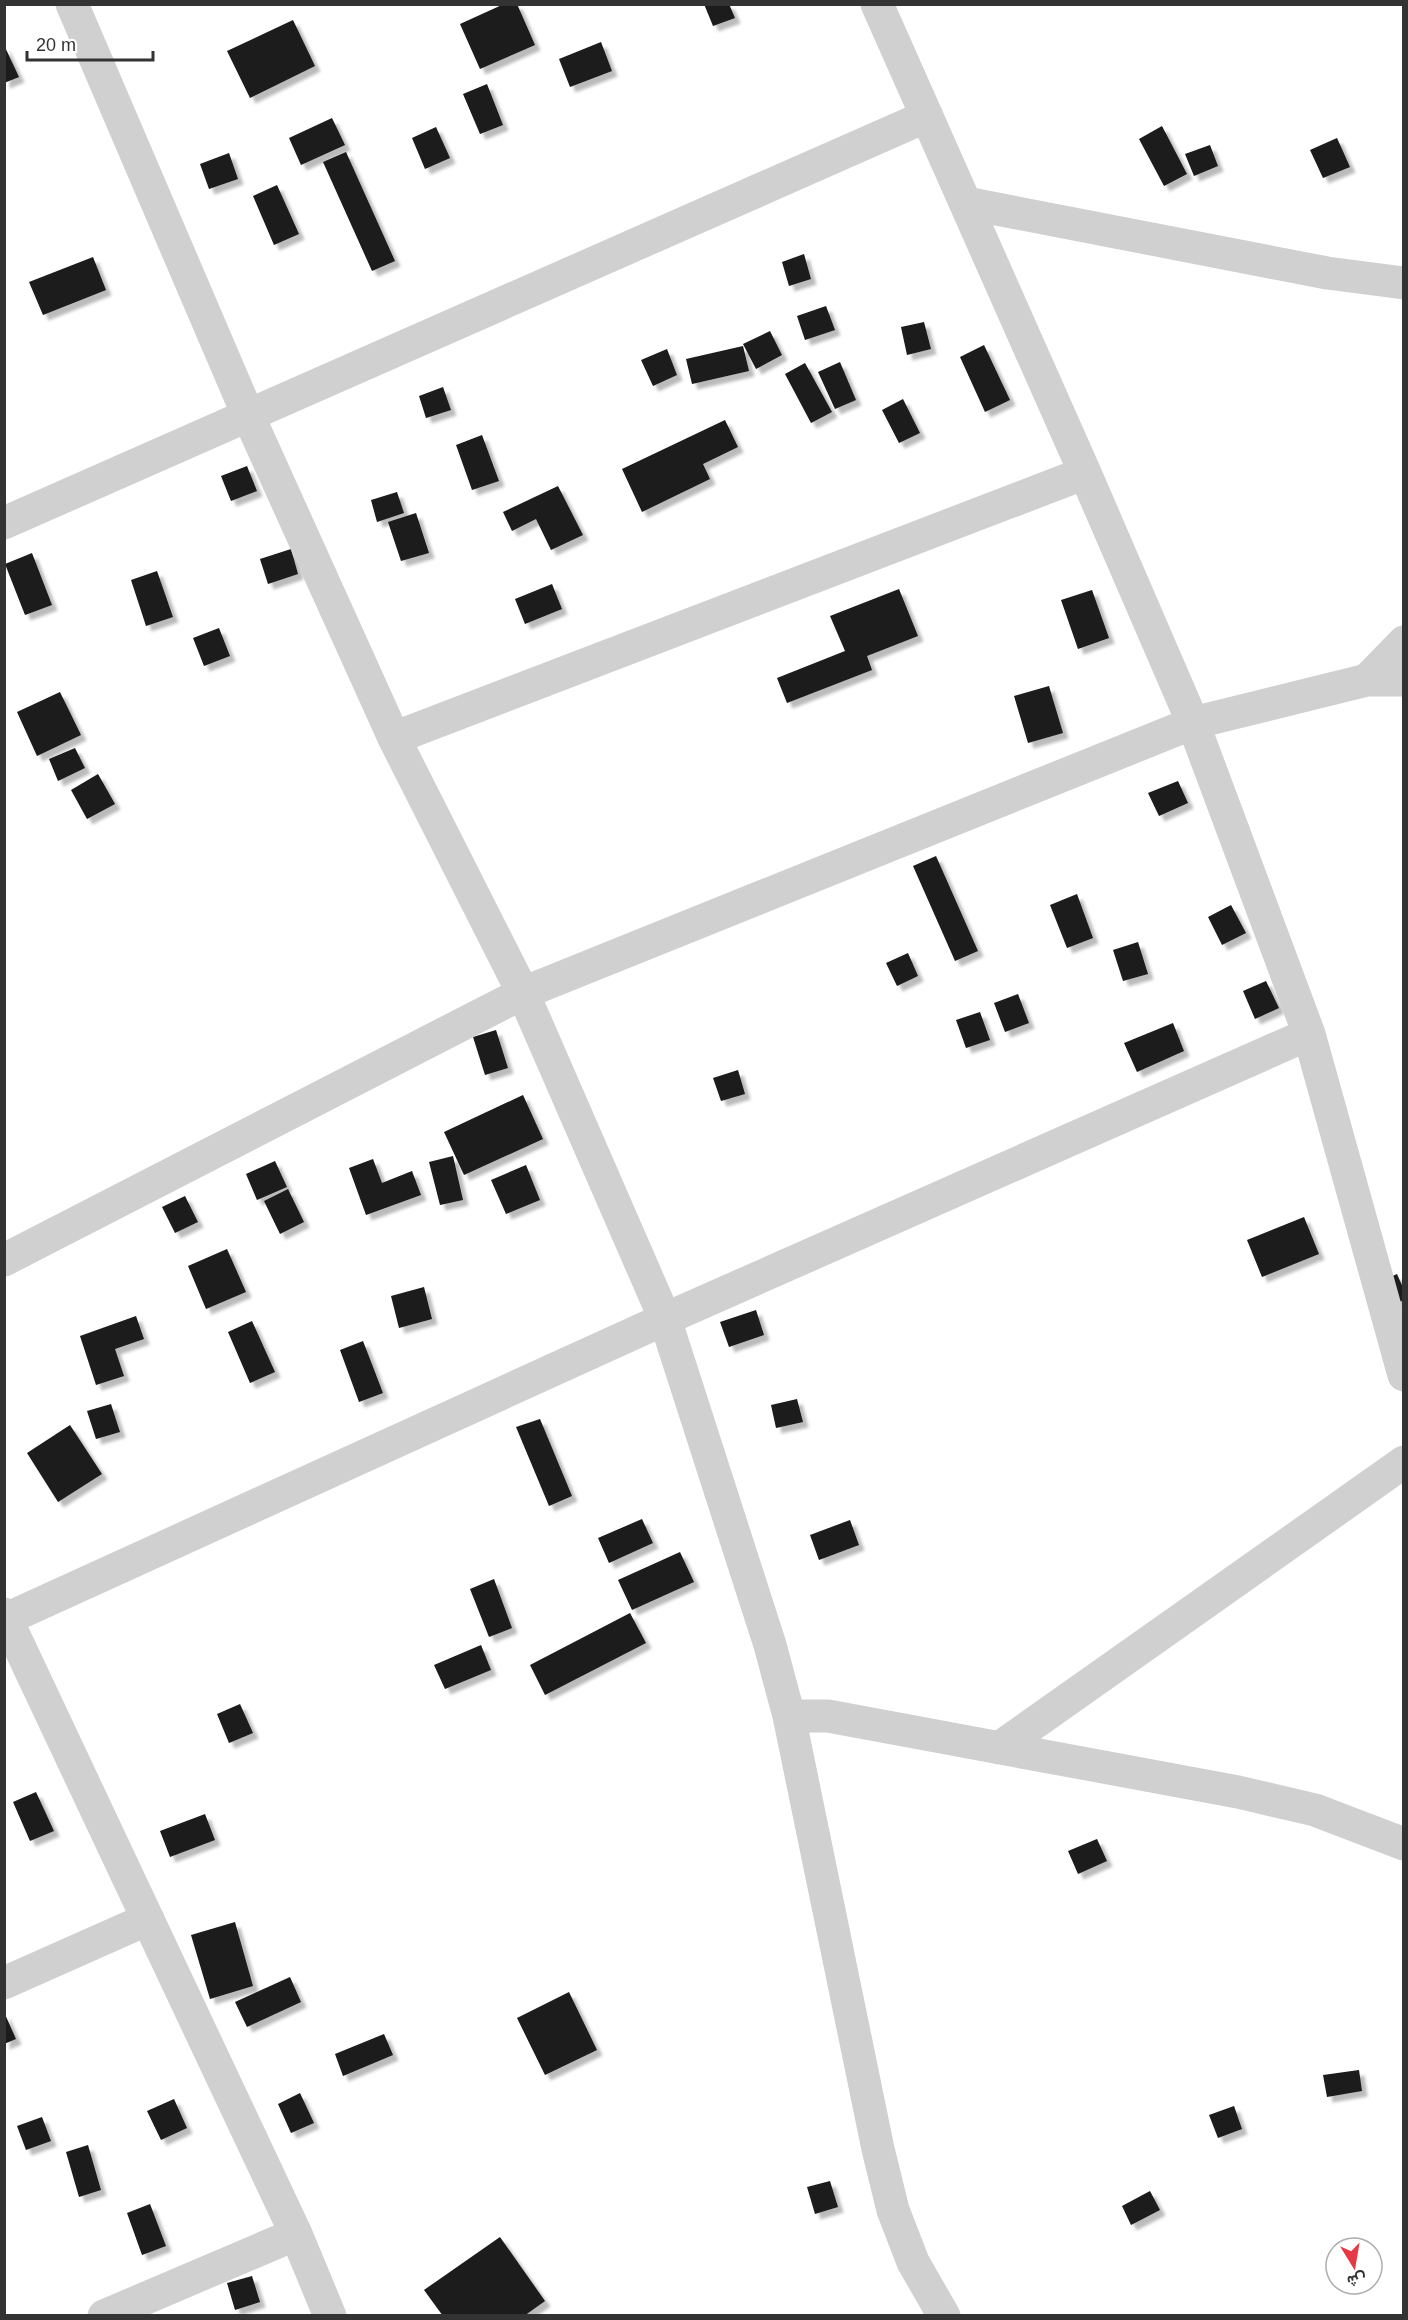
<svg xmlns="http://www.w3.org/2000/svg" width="1408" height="2320" font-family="Arial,Vazirmatn,sans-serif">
	<defs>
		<filter id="shadow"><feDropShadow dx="5.5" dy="5.5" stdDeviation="1.5" flood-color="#0004"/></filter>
	</defs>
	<rect width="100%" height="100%" fill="#fff"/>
	<path fill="#1a1a1a" filter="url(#shadow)" d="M 504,4 L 517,4 L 535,45 L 480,69 L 460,24 Z
		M 704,4 L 729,4 L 735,18 L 713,26 Z
		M 293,20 L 315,66 L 250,98 L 227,51 Z
		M 601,42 L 612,71 L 570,87 L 559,59 Z
		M 4,45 L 19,77 L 4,83 Z
		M 487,84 L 503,125 L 480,134 L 463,94 Z
		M 332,118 L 345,145 L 301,165 L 289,138 Z
		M 1162,126 L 1187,174 L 1164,186 L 1139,139 Z
		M 436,127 L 450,158 L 425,169 L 412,138 Z
		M 1337,138 L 1350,167 L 1323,178 L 1310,150 Z
		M 1210,145 L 1218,166 L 1194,176 L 1185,154 Z
		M 346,152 L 395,261 L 372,271 L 323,162 Z
		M 229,153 L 238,179 L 209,189 L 200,164 Z
		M 277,185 L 299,234 L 274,245 L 253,196 Z
		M 804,254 L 811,279 L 789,286 L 782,262 Z
		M 93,257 L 106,290 L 43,315 L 29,282 Z
		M 826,306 L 835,330 L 805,340 L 797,316 Z
		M 924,322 L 931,349 L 907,355 L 901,327 Z
		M 770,331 L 782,355 L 756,369 L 743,344 Z
		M 984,345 L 1010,400 L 985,412 L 960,357 Z
		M 743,346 L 749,371 L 692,384 L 686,359 Z
		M 667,349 L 677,375 L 653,386 L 641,360 Z
		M 840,362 L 856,400 L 835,409 L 818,372 Z
		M 805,363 L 832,412 L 811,423 L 785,374 Z
		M 443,387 L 451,410 L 426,418 L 419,396 Z
		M 903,399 L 920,433 L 899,443 L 882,410 Z
		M 725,420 L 738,447 L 703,464 L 710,479 L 642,512 L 622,469 Z
		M 482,435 L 499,481 L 472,490 L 456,445 Z
		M 247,466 L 257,491 L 231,501 L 221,476 Z
		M 558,486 L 583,535 L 551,550 L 536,519 L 512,531 L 503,512 Z
		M 397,492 L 404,513 L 377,522 L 371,500 Z
		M 416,513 L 429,553 L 401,561 L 388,522 Z
		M 291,549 L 298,574 L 268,584 L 260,559 Z
		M 32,553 L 52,605 L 25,615 L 5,564 Z
		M 157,571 L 173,617 L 146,626 L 131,580 Z
		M 552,584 L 562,609 L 525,624 L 515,599 Z
		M 899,589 L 918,636 L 867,656 L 872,670 L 787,703 L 777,678 L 845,651 L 830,616 Z
		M 1092,590 L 1109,638 L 1078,649 L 1061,600 Z
		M 219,628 L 230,656 L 204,666 L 193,638 Z
		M 1049,686 L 1063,733 L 1028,743 L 1014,696 Z
		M 60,692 L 81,735 L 37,756 L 17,712 Z
		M 75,748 L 85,768 L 58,781 L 49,759 Z
		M 98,774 L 115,804 L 87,819 L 71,790 Z
		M 1178,781 L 1188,803 L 1159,816 L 1148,793 Z
		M 936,856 L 978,951 L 955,961 L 913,866 Z
		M 1077,894 L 1093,938 L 1067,948 L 1050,905 Z
		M 1231,905 L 1246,933 L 1222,945 L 1208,917 Z
		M 1138,942 L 1148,974 L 1123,981 L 1113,950 Z
		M 908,953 L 918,976 L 897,986 L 886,963 Z
		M 1266,981 L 1279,1008 L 1255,1019 L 1243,991 Z
		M 1018,994 L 1029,1023 L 1005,1032 L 994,1003 Z
		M 980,1012 L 990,1040 L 966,1048 L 956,1020 Z
		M 1173,1023 L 1184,1051 L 1137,1072 L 1124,1043 Z
		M 496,1030 L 508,1068 L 485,1075 L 473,1037 Z
		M 738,1070 L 745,1094 L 721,1101 L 713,1078 Z
		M 523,1095 L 543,1139 L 464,1175 L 444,1132 Z
		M 453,1156 L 463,1200 L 440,1205 L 429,1162 Z
		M 373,1159 L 382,1183 L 412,1171 L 421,1195 L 366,1215 L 349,1168 Z
		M 275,1161 L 287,1187 L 257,1200 L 246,1174 Z
		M 526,1165 L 540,1200 L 506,1214 L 491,1180 Z
		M 288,1189 L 304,1222 L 280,1234 L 264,1201 Z
		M 185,1196 L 198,1222 L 175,1233 L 162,1207 Z
		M 1304,1217 L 1319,1254 L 1262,1277 L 1247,1240 Z
		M 227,1249 L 246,1292 L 206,1309 L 188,1266 Z
		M 1397,1274 L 1404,1290 L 1404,1300 L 1381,1310 L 1370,1286 Z
		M 424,1287 L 432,1319 L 399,1328 L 391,1296 Z
		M 756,1310 L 764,1335 L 729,1347 L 720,1322 Z
		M 136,1316 L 144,1339 L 115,1349 L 124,1376 L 96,1385 L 80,1336 Z
		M 252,1321 L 275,1372 L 250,1383 L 228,1332 Z
		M 363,1341 L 383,1393 L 359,1402 L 340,1350 Z
		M 797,1399 L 803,1422 L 776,1428 L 771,1405 Z
		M 111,1404 L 120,1432 L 96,1439 L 87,1411 Z
		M 540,1419 L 572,1496 L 549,1506 L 516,1427 Z
		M 70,1425 L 102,1474 L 58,1502 L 27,1453 Z
		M 642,1519 L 653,1543 L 609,1563 L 598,1538 Z
		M 850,1520 L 859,1545 L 819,1560 L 810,1535 Z
		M 680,1552 L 694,1582 L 632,1610 L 618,1580 Z
		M 494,1579 L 512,1628 L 489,1637 L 470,1589 Z
		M 630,1613 L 646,1643 L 545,1695 L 530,1665 Z
		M 481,1645 L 491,1670 L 445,1689 L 434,1665 Z
		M 240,1704 L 253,1733 L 229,1743 L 217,1714 Z
		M 36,1792 L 54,1831 L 30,1841 L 13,1802 Z
		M 205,1814 L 215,1840 L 170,1857 L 160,1831 Z
		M 1097,1839 L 1107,1861 L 1078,1874 L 1068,1851 Z
		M 235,1922 L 253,1986 L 210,1999 L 191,1935 Z
		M 290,1977 L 301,2002 L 247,2027 L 235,2002 Z
		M 569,1992 L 597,2050 L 545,2075 L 517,2018 Z
		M 4,2012 L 16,2039 L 4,2044 Z
		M 384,2034 L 393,2055 L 343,2076 L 335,2054 Z
		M 1359,2070 L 1362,2091 L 1327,2097 L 1323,2075 Z
		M 300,2093 L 314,2123 L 291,2133 L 278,2104 Z
		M 174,2099 L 187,2128 L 161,2140 L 147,2111 Z
		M 1234,2106 L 1242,2129 L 1218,2138 L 1209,2115 Z
		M 42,2117 L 51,2141 L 26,2150 L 17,2126 Z
		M 88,2145 L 101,2190 L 79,2197 L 66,2152 Z
		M 830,2181 L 838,2207 L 815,2214 L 807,2187 Z
		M 1150,2191 L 1160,2210 L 1131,2225 L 1122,2206 Z
		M 150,2204 L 166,2246 L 142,2255 L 127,2213 Z
		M 500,2237 L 545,2301 L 524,2316 L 443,2316 L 424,2290 Z
		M 252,2276 L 260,2302 L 235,2310 L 227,2283 Z"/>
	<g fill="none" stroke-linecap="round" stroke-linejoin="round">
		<path stroke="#d0d0d0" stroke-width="33" d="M 72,4 L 248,415 L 394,738 L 523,993 L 665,1319 L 770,1645 L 789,1716 L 878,2149 L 893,2210 L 913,2262 L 944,2316
			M 877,4 L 1085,473 L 1193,723 L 1309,1034 L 1404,1375
			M 966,203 L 1327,273 L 1404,283
			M 4,523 L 927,116
			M 1367,680 L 1404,642
			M 394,738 L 1085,473
			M 4,1260 L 523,993 L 1193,723 L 1367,680 L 1404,680
			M 4,1614 L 296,2234 L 330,2316
			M 4,1620 L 665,1319 L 1309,1034
			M 789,1716 L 828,1716 L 1238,1792 L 1315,1810 L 1404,1844
			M 999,1748 L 1404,1462
			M 4,1983 L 148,1919
			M 104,2316 L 296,2234"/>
	</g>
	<rect width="1408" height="2320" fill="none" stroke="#333333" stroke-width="12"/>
	<g transform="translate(1354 2266) rotate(169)"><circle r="28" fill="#ffffff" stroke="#adadad" stroke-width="1.5"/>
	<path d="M0-4.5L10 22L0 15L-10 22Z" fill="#e63946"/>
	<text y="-9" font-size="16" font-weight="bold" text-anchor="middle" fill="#333333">ش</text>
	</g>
	<path d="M27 51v9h126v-9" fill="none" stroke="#333333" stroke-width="3"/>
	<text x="36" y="51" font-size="18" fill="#333333" stroke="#ffffff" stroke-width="4.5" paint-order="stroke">20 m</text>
</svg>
